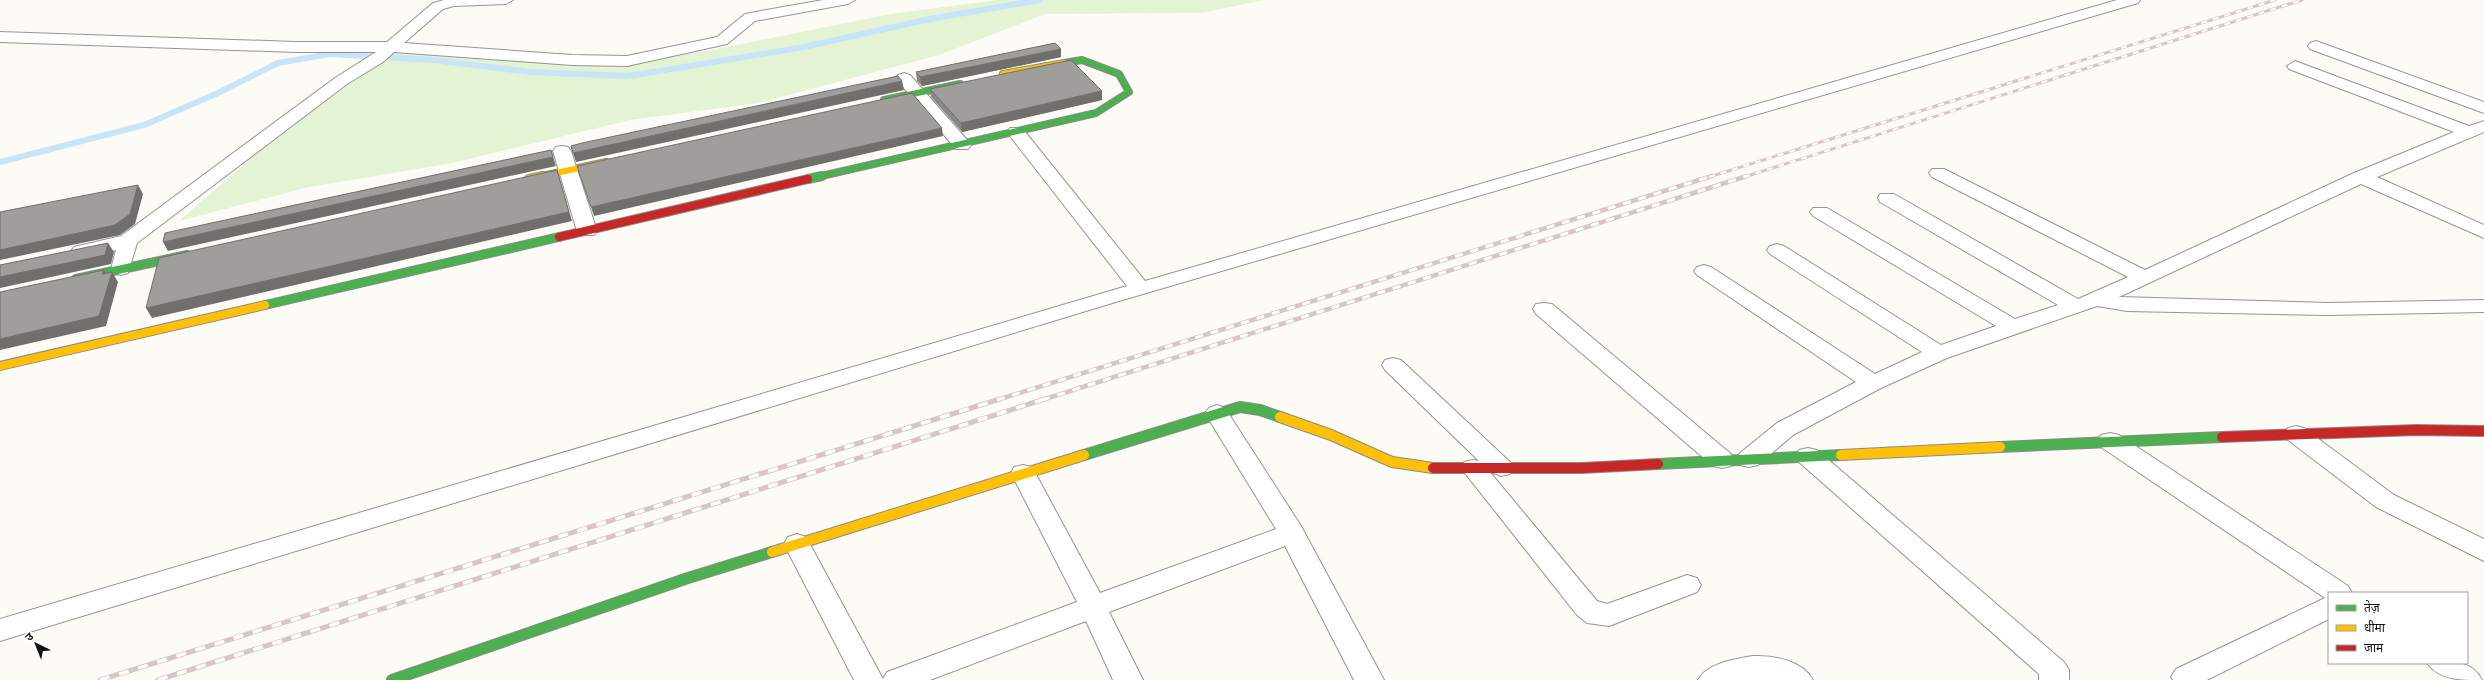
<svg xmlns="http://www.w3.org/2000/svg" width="2484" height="680" font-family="'Roboto Serif','Noto Sans Devanagari',serif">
	<rect width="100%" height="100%" fill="#fcfbf5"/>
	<path fill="#e4f3d3" d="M 998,0 L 1264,0 L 1201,13 L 1045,14 L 939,55 L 758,103 L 630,120 L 452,163 L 309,187 L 179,221 L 285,129 L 353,78 L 394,52 L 607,66 L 707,51 L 890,14 Z"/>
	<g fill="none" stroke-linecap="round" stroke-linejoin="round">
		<path stroke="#c8e5f8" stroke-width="6" d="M 0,162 L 144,125 L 218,93 L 278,63 L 329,54 L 433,60 L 530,72 L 628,76 L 799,48 L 930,19 L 1040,0"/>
		<defs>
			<path id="street" d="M 444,0 L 513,0 L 506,4 L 454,6 L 443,9 L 404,43 L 572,55 L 627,56 L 717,37 L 745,14 L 750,13 L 823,0 L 855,0 L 848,4 L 755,21 L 727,44 L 627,66 L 572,65 L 394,52 L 383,62 L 347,84 L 137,243 L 128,273 L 121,275 L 114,273 L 111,269 L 116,250 L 81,257 L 74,255 L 71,251 L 74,247 L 121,236 L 335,78 L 376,52 L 296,52 L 0,42 L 0,32 L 296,42 L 387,42 L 433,3 Z
				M 2117,0 L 2140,0 L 2138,3 L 1119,301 L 0,641 L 0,619 L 1127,286 L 1010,136 L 1007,132 L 1010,128 L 1022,128 L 1145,281 Z
				M 2316,41 L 2484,102 L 2484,113 L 2310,49 L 2308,46 L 2310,43 Z
				M 2295,61 L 2469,126 L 2484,121 L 2484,132 L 2377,177 L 2484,225 L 2484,238 L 2361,184 L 2119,297 L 2328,303 L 2484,300 L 2484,312 L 2328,315 L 2127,311 L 2097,306 L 1947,358 L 1881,388 L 1793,435 L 1758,465 L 1749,467 L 1740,465 L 1737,459 L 1740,453 L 1777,423 L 1856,382 L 1697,275 L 1694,271 L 1697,267 L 1704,265 L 1711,267 L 1875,374 L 1922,352 L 1770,254 L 1767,250 L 1770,246 L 1777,244 L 1784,246 L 1941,345 L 1996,326 L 1813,216 L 1810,212 L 1813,208 L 1827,208 L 2015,319 L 2058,305 L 1880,202 L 1878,198 L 1880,194 L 1894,194 L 2078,299 L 2128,277 L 1932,177 L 1929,173 L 1932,169 L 1944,169 L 2145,270 L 2354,173 L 2454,132 L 2289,69 L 2287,66 Z
				M 904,73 L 910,75 L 968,141 L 971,145 L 968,149 L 956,149 L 898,81 L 896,78 L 898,75 Z
				M 562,146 L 568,147 L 571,151 L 597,231 L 594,235 L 580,235 L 577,231 L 553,151 L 556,147 Z
				M 1544,303 L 1552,304 L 1731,454 L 1734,460 L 1731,466 L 1722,468 L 1713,466 L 1536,314 L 1533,309 L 1536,304 Z
				M 1393,358 L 1401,360 L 1510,462 L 1513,468 L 1510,474 L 1501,476 L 1489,471 L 1597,601 L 1607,604 L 1687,575 L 1697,578 L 1701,585 L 1697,592 L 1609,626 L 1587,623 L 1577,615 L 1461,468 L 1464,462 L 1473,460 L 1479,461 L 1385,370 L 1382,365 L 1385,360 Z
				M 1217,405 L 1225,408 L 1301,526 L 1384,680 L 1354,680 L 1285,546 L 1109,612 L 1143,680 L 1113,680 L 1086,621 L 930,680 L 854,680 L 784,544 L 788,537 L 797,534 L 806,537 L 883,679 L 887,672 L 1077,602 L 1011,473 L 1014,467 L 1023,465 L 1032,467 L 1100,593 L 1276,529 L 1205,413 L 1209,408 Z
				M 2296,426 L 2304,428 L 2394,495 L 2484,539 L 2484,561 L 2376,507 L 2288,440 L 2284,434 L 2288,428 Z
				M 2110,433 L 2119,435 L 2348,586 L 2352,593 L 2329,593 L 2329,619 L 2207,680 L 2173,680 L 2171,677 L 2176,669 L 2325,598 L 2101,447 L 2098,441 L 2101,435 Z
				M 1808,448 L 1817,450 L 2064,662 L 2069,670 L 2069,680 L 2039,680 L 2039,674 L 1799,462 L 1796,456 L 1799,450 Z
				M 1753,656 C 1774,655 1803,661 1813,680 L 1698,680 C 1707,663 1735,659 1753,656 Z
				M 2427,663 C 2449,663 2471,658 2482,680 C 2460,680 2439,680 2427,663 Z"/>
			<path id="fast-far2" d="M 884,100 L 960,84
				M 817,177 L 1096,113 L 1129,92 L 1119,74 L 1082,60 L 1064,63"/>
			<path id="fast-far1" d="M 808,179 L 822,176
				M 76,279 L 187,255
				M 265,305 L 559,237"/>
			<path id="fast" d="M 2000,447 L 2222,437
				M 1084,455 L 1240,407 L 1260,410 L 1280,417
				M 1658,464 L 1841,455
				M 392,680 L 688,578 L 772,552"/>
			<path id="slow-far2" d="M 1003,74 L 1064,63
				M 538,177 L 606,162"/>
			<path id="slow-far1" d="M 529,179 L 543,176
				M 0,366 L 265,305"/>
			<path id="slow" d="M 1280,417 L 1331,435 L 1392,462 L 1433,468
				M 1841,455 L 2000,447
				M 772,552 L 1084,455"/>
			<path id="jam-far1" d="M 559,237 L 808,179"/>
			<path id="jam" d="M 2222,437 L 2416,430 L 2484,431
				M 1433,468 L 1582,468 L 1658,464"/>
		</defs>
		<use href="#street" stroke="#969593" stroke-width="2"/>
		<use href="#fast-far2" stroke="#8c8c89" stroke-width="8"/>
		<use href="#fast-far1" stroke="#8c8c89" stroke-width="10"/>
		<use href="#fast" stroke="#8c8c89" stroke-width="12"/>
		<use href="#slow-far2" stroke="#8c8c89" stroke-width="8"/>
		<use href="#slow-far1" stroke="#8c8c89" stroke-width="10"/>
		<use href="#slow" stroke="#8c8c89" stroke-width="12"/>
		<use href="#jam-far1" stroke="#8c8c89" stroke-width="10"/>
		<use href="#jam" stroke="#8c8c89" stroke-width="12"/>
		<use href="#street" fill="#fffefe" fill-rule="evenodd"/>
		<use href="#fast-far2" stroke="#4caf50" stroke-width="6"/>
		<use href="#fast-far1" stroke="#4caf50" stroke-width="8"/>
		<use href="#fast" stroke="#4caf50" stroke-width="10"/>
		<use href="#slow-far2" stroke="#ffc107" stroke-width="6"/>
		<use href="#slow-far1" stroke="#ffc107" stroke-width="8"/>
		<use href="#slow" stroke="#ffc107" stroke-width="10"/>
		<use href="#jam-far1" stroke="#c62828" stroke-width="8"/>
		<use href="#jam" stroke="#c62828" stroke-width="10"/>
		<defs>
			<path id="rail-far2" d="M 1709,177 L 2275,0
				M 1744,177 L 2302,0"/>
			<path id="rail-far1" d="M 997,400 L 1712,176
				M 1042,400 L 1747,176"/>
			<path id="rail" d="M 100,680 L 1000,399
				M 158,680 L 1045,399"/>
		</defs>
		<use href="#rail-far2" stroke="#d9c5c4" stroke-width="3"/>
		<use href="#rail-far1" stroke="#d9c5c4" stroke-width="4.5"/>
		<use href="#rail" stroke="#d9c5c4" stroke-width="5"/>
		<use href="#rail-far2" stroke="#fff" stroke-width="2" stroke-dasharray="6" stroke-linecap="butt"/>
		<use href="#rail-far1" stroke="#fff" stroke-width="3" stroke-dasharray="8" stroke-linecap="butt"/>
		<use href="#rail" stroke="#fff" stroke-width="3.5" stroke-dasharray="10" stroke-linecap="butt"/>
	</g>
	<path fill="#8a8884" d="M 1061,49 L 1061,57 L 922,86 L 917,81 L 916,72 Z
		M 930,89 L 1102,91 L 1102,100 L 962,132 L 931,97 Z"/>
	<path fill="#706f6c" d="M 1061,49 L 1061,57 L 922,86 L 920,77 Z
		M 902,81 L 904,90 L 576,162 L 573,153 Z
		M 1102,91 L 1102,100 L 962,132 L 961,123 Z
		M 942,128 L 943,136 L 594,216 L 591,207 Z
		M 551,150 L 556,166 L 168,251 L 163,242 Z
		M 557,170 L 572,221 L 152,318 L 146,308 Z
		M 138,185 L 143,194 L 135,224 L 120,235 L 0,260 L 0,250 Z
		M 108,243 L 114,252 L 111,264 L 0,288 L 0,277 Z
		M 104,270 L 109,279 L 102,274 Z
		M 112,272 L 118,282 L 106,326 L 0,350 L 0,339 Z"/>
	<path fill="#a09e9a" stroke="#706f6c" d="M 1055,43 L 1061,49 L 920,77 L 916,72 Z
		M 1071,60 L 1102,91 L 961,123 L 930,89 Z
		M 898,76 L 902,81 L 573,153 L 571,146 L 582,143 Z
		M 912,93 L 942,128 L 591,207 L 577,166 Z
		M 551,150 L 553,157 L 163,242 L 165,233 Z
		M 557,170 L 569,212 L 146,308 L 159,258 Z
		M 138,185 L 130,214 L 115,225 L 0,250 L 0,212 Z
		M 108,243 L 105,255 L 0,277 L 0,265 Z
		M 104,270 L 102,274 L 112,272 L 99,316 L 0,339 L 0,292 Z"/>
	<rect x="2328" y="592" width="140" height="72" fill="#ffffff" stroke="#9f9f9f"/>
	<rect x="2336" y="605" width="20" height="6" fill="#4caf50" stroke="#9f9f9f"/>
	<text x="2364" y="612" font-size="12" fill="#0f0f0f">तेज़</text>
	<rect x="2336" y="625" width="20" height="6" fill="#ffc107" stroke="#9f9f9f"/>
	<text x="2364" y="632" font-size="12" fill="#0f0f0f">धीमा</text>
	<rect x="2336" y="645" width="20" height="6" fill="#c62828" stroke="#9f9f9f"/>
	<text x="2364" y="652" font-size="12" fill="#0f0f0f">जाम</text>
	<g transform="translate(36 644) rotate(317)" stroke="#ffffff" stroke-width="3" paint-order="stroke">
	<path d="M0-3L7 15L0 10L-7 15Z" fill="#0f0f0f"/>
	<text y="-6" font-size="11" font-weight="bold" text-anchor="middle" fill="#0f0f0f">उ</text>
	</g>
</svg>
